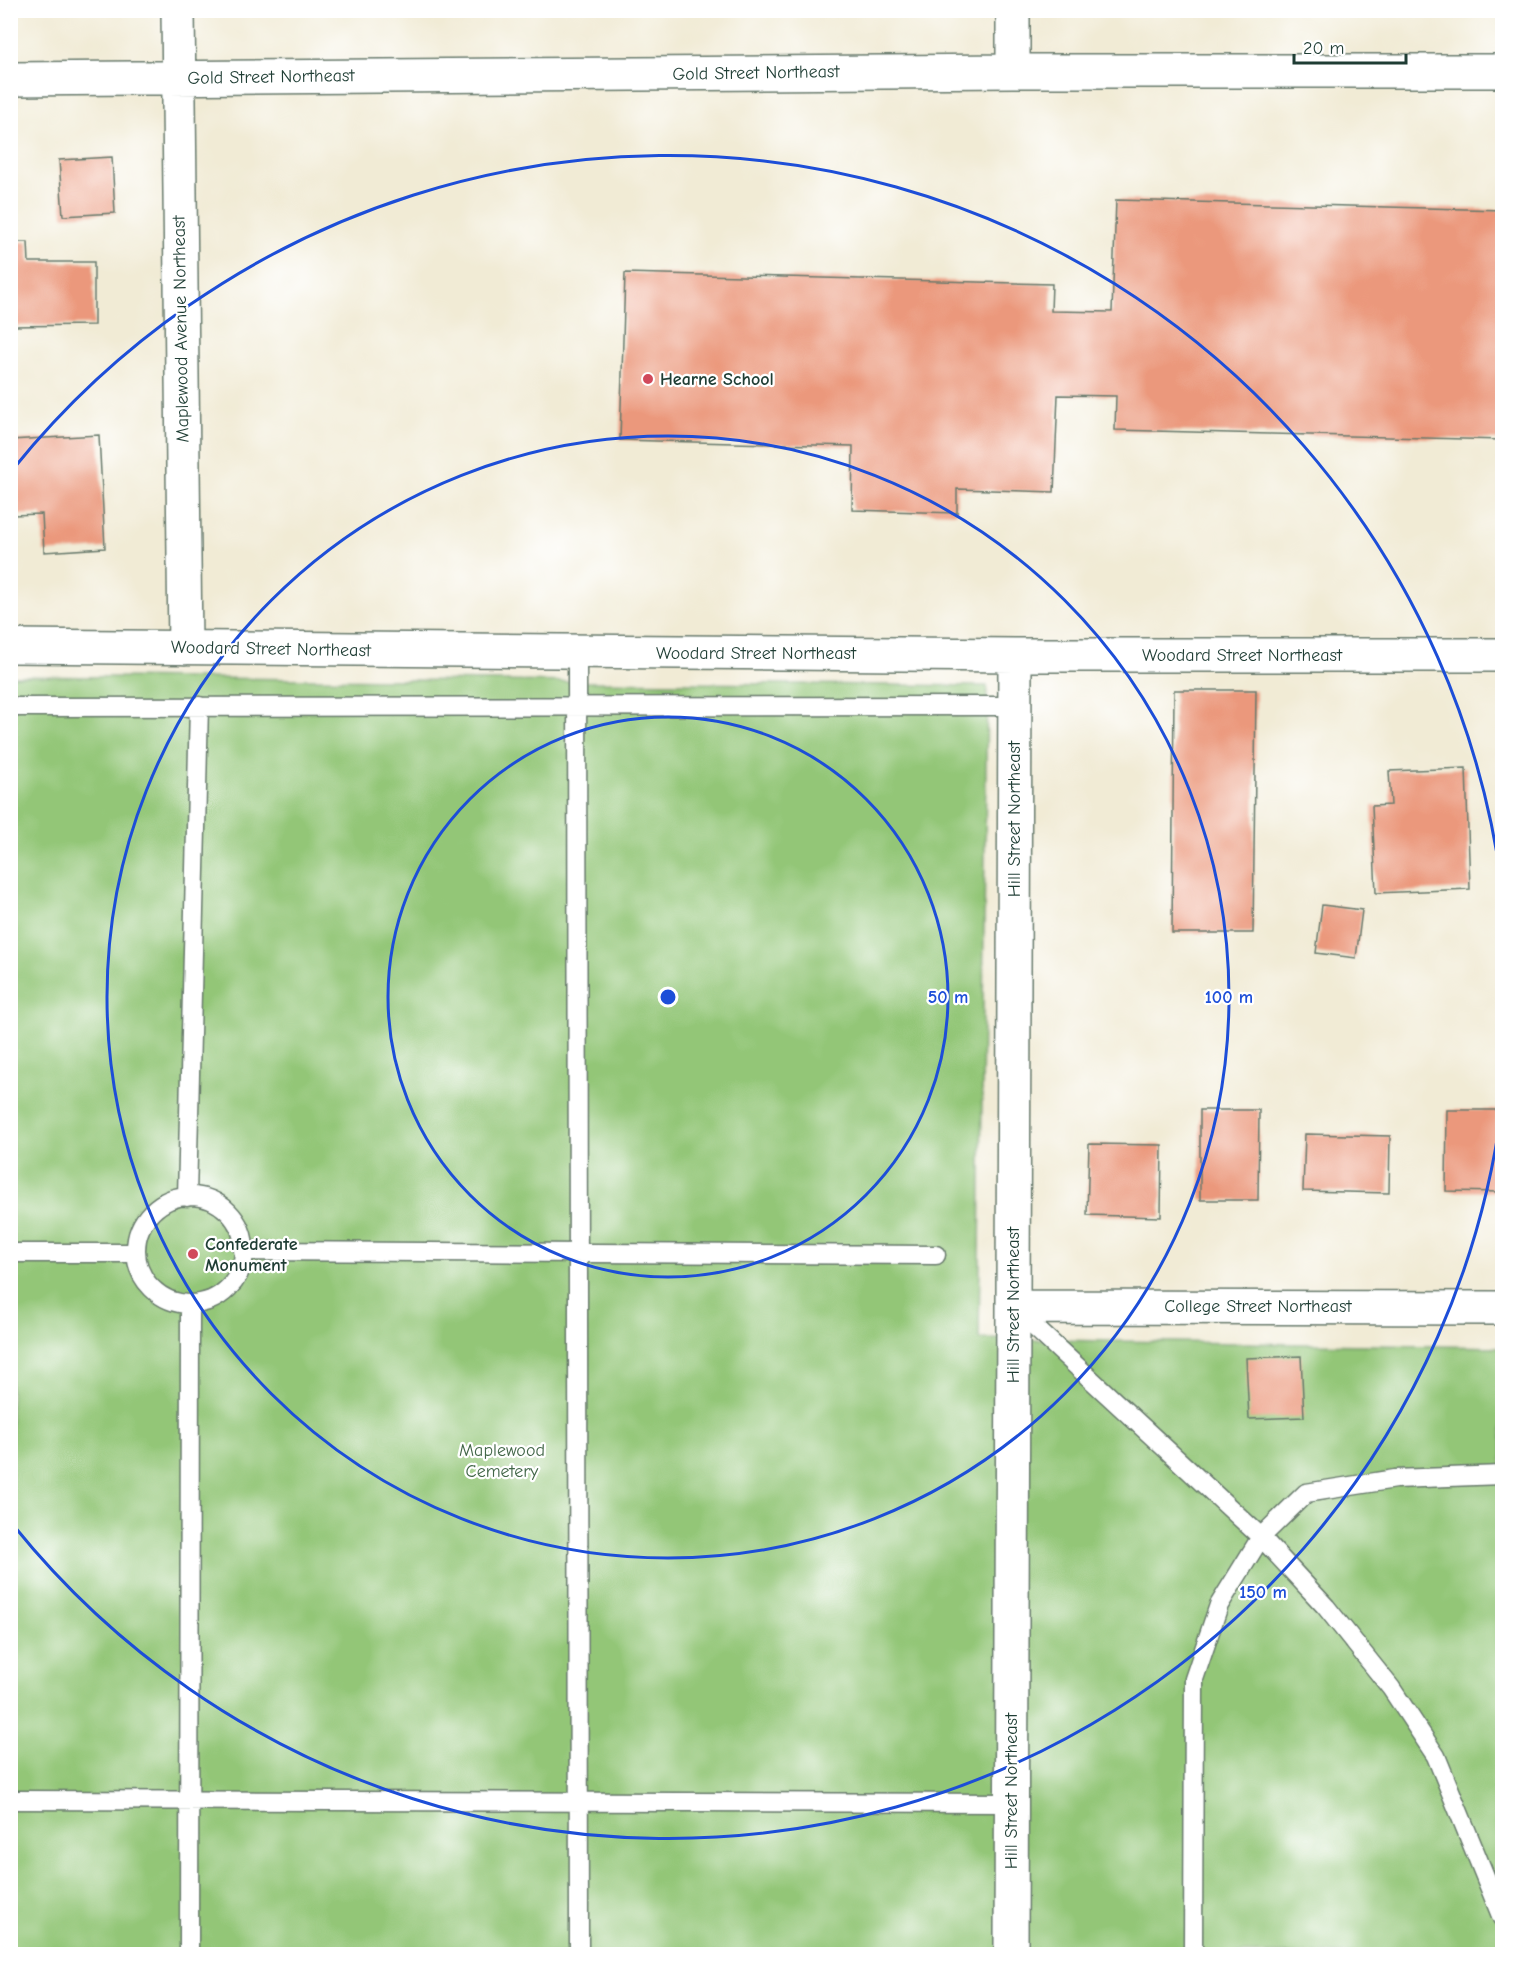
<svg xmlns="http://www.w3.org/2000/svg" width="1513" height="1965" font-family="'Comic Neue',sans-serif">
	<rect width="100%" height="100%" fill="#fff"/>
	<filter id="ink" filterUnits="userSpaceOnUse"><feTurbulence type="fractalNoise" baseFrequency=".0167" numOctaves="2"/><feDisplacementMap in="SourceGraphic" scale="12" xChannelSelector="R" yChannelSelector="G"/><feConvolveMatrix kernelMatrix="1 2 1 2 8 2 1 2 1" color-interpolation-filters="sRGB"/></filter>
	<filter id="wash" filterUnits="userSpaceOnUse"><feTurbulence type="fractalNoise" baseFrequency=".008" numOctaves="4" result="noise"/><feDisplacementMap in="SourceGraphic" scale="24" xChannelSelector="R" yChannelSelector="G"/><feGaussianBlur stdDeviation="1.35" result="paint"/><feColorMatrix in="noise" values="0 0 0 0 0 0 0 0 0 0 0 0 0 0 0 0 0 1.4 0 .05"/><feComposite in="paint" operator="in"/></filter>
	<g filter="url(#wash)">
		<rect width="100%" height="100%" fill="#f1ebd5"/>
		<path fill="#93c677" stroke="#598256" stroke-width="1.5" d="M 11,676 L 987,686 L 979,1339 L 1502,1347 L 1502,1954 L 11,1954 Z"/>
		<g id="blocks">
			<path fill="#eb987b" d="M 112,157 L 115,213 L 63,216 L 59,160 Z
				M 1116,200 L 1502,210 L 1502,440 L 1115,430 L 1116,396 L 1058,395 L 1054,492 L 957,489 L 957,513 L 852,510 L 853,446 L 620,440 L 625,273 L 1052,284 L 1051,311 L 1112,312 Z
				M 10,242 L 28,242 L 29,262 L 94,262 L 94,325 L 10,326 Z
				M 99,435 L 105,548 L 44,552 L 42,514 L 12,515 L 10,440 Z
				M 1174,690 L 1256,690 L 1253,933 L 1172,933 Z
				M 1466,768 L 1470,889 L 1376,893 L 1372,806 L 1391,805 L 1389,771 Z
				M 1322,905 L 1362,910 L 1356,958 L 1316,953 Z
				M 1200,1110 L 1259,1110 L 1258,1200 L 1200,1200 Z
				M 1447,1110 L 1497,1110 L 1497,1134 L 1502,1134 L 1502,1192 L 1446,1191 Z
				M 1305,1134 L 1390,1136 L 1389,1193 L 1303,1191 Z
				M 1089,1144 L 1162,1145 L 1161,1217 L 1087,1215 Z
				M 1301,1356 L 1304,1417 L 1249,1419 L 1246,1358 Z"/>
		</g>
	</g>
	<g filter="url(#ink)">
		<use href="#blocks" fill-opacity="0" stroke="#687a6c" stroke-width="1.5"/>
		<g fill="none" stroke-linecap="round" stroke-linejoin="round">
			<defs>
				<path id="service" d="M 577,651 L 579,1954
					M 10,707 L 1015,706
					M136 1250a54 54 0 1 1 108 0a54 54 0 1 1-108 0Z
					M 187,1197 L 199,706
					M 243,1251 L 936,1255
					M 10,1253 L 136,1253
					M 1014,1308 L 1261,1537 L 1326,1607 L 1391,1688 L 1436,1756 L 1502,1918
					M 10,1800 L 1011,1803
					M 189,1954 L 190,1304
					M 1193,1954 L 1194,1679 L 1219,1605 L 1261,1537 L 1306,1493 L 1395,1479 L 1502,1475"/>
				<path id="minor" d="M 178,10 L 185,648
					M 1013,71 L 1013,10
					M 10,79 L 1013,71 L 1502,71
					M 10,646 L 1015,655 L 1502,655
					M 1013,1307 L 1502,1308
					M 1011,1954 L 1015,655"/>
			</defs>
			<use href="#service" stroke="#687a6c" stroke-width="21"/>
			<use href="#minor" stroke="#687a6c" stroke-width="36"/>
			<use href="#service" stroke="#fff" stroke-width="18"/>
			<use href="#minor" stroke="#fff" stroke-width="33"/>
		</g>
	</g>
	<g fill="none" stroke="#1d4ed8" stroke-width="3">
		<circle cx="668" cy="997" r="280"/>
		<circle cx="668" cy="997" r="561"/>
		<path d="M1502 1107A841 841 0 0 1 14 1526M14 468A841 841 0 0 1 1502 887"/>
	</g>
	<g fill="#d1495b" stroke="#fff" stroke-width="2">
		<circle cx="648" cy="379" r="6"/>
		<circle cx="193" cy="1254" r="6"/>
	</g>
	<g text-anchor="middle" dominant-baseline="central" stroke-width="4.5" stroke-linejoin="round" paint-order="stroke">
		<g font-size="18" fill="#1f3d34" stroke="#fff">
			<text transform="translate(756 73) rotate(-1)">Gold Street Northeast</text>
			<text transform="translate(271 77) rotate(-1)">Gold Street Northeast</text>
			<text transform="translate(181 329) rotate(-91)">Maplewood Avenue Northeast</text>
			<text transform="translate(271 649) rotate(1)">Woodard Street Northeast</text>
			<text x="756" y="653">Woodard Street Northeast</text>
			<text x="1242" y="655">Woodard Street Northeast</text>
			<text transform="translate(1014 819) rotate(-90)">Hill Street Northeast</text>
			<text transform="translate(1013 1305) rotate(-90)">Hill Street Northeast</text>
			<text x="1258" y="1306">College Street Northeast</text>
			<text transform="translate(1011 1791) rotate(-90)">Hill Street Northeast</text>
		</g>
		<g font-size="18" font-weight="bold" fill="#1f3d34" stroke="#fff" text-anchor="start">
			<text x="660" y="379">Hearne School</text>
			<text x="205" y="1244">Confederate<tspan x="205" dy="21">Monument</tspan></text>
		</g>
		<g font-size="18" fill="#426648" stroke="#fff">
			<text x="502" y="1450">Maplewood<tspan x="502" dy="21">Cemetery</tspan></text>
		</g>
	</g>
	<circle cx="668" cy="997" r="9" fill="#1d4ed8" stroke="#fff" stroke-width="3"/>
	<g font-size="18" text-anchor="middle" font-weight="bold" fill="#1d4ed8" stroke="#fff" stroke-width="4.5" stroke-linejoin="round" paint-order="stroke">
		<text x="948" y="1003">50 m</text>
		<text x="1229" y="1003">100 m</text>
		<text x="1263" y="1598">150 m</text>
	</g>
	<rect width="1513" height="1965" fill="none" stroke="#fff" stroke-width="36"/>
	<path d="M1294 54v9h112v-9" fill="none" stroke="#1f3d34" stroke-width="3"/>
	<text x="1303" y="54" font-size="18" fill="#1f3d34" stroke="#ffffff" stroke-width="4.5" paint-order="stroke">20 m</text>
</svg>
